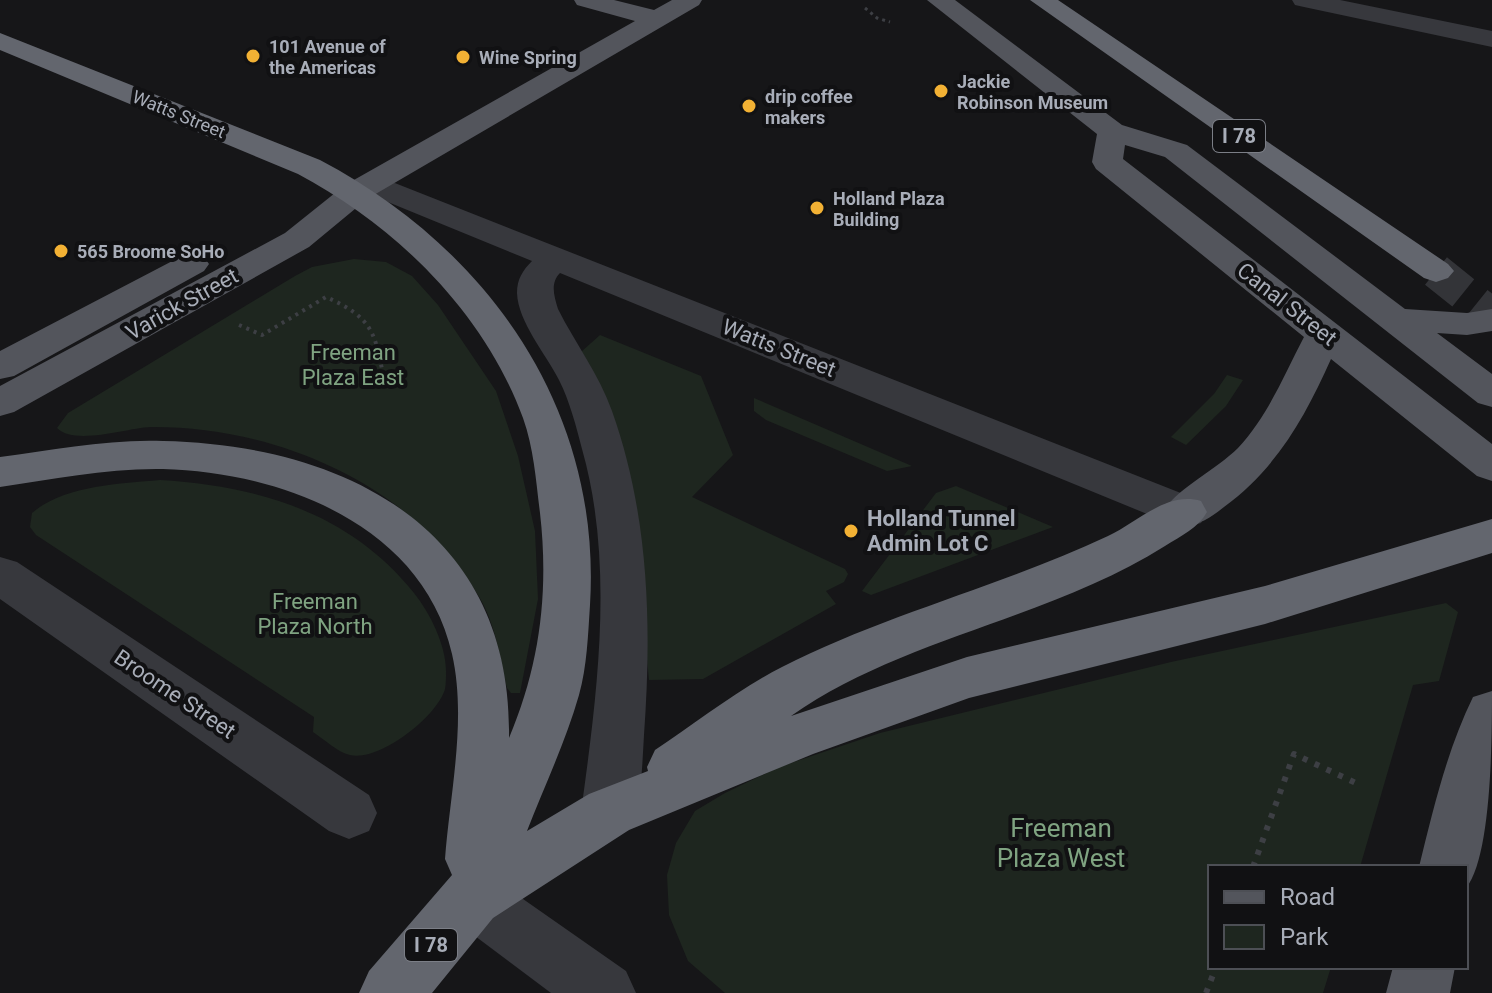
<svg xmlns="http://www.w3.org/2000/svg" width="1492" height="993" font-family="Roboto,sans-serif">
	<rect width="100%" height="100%" fill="#161618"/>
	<path fill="#1e261f" d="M 354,259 L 386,262 L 412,276 L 438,305 L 496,391 L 518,456 L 535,531 L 538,599 L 520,693 L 511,693 L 507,688 C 500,657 495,622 478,595 C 413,485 276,426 151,427 C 126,428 75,446 57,428 L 68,413 L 295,276 L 312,267 Z
		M 600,335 L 701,376 L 733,455 L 692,497 L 845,569 L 848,574 L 844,582 L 826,591 L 836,604 L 703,679 L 649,680 L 631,492 L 581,352 Z
		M 1227,375 L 1243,380 L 1226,406 L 1186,445 L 1171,437 L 1214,394 Z
		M 754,398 L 912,466 L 887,471 L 766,420 L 754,411 Z
		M 160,480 C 259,486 350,513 414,593 C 430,613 446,645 446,671 C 446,676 446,684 445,689 C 437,717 379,762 350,755 C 337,752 324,739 313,732 L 314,717 L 36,535 L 30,527 L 32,513 C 65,485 119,484 160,480 Z
		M 956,486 L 1053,527 L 871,595 L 862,591 L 936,493 Z
		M 1446,603 L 1458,612 L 1439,681 L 1413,685 L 1360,867 L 1210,867 L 1210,967 L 1331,967 L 1323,993 L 725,993 L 688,961 L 669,915 L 667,875 L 676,843 L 695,811 L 725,793 L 779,767 L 880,733 L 1171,662 Z"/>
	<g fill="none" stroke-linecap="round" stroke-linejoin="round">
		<path stroke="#333438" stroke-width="35" stroke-dasharray="35 17" stroke-linecap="butt" d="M 1436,271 L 1492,316"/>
		<path stroke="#3d3f44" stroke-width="3" stroke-dasharray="3 4" stroke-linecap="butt" d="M 865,8 L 877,18 L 890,22"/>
		<path stroke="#3d3f44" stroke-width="4" stroke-dasharray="3 5" stroke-linecap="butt" d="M 239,325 L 262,335 L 326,297 C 373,318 375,332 384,380"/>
		<path stroke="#3d3f44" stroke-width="6" stroke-dasharray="5 8" stroke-linecap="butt" d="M 1253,867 L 1294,754 L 1358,784
			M 1206,993 L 1216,967"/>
		<path fill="#37383d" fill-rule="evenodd" d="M 1292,0 L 1340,0 L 1492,31 L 1492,47 L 1304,7 L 1295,5 Z
			M 372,174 L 1201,501 L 1207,512 L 1201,523 L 1185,528 L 1169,523 L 560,273 C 550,283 554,296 558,309 C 575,343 599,374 612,411 C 649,515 652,625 644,735 C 642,767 642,801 629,830 L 609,838 L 589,830 L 581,812 C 597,695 615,565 582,449 C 576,426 570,402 559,380 C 546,354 518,322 517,293 C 517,279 523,270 532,261 L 361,191 L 356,184 L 361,177 Z
			M 0,557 L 17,562 L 369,795 L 377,813 L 369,831 L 349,839 L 329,831 L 0,599 Z
			M 472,869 L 493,878 L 626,971 L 636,993 L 551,993 L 451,918 L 442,898 L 451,878 Z"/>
		<path fill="#53555c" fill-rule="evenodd" d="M 574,0 L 614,0 L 654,10 L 672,0 L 702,0 L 699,5 L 367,199 L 309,247 L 14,412 L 0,416 L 0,386 L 285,233 L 345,185 L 635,21 L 577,5 Z
			M 927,0 L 955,0 L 1122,125 L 1187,145 L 1405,309 L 1467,313 L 1492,309 L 1492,331 L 1467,335 L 1437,333 L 1492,374 L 1492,407 L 1478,403 L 1165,157 L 1125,145 L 1123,159 L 1492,444 L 1492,481 L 1477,476 L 1331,359 C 1305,417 1277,468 1224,507 C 1206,521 1193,530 1169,523 L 1163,512 C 1177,488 1216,470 1238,448 C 1268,416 1284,375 1304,337 L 1096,169 L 1092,162 L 1097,134 Z
			M 192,254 L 204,257 L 209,264 L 204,271 L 14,376 L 0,379 L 0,351 L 180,257 Z
			M 1492,691 C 1492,735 1492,857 1466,888 L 1466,867 L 1419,867 C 1433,810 1447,750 1473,697 Z
			M 1393,967 L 1455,967 L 1450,993 L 1386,993 Z"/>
		<path fill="#63666e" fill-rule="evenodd" d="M 1030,0 L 1058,0 L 1448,264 L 1454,271 L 1448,278 L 1436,282 L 1424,278 Z
			M 0,33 L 320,160 C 489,249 602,410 590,605 C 588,635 587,666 579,695 C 566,741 544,787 527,831 L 589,794 L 648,771 L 647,767 L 655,750 C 696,723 737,690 782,667 C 886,614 1002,586 1108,536 C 1138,522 1167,491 1201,501 L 1207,512 C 1198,528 1181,536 1165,546 C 1050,619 901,638 791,716 L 967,657 L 1265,586 L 1492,519 L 1492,553 L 1265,624 L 969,698 L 813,754 L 629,830 L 493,918 L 432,993 L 359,993 L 369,971 L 452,875 L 445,859 C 450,793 467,719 452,654 C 423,525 281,472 163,469 C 108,468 54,479 0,487 L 0,457 C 54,450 108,439 163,441 C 349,445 513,532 509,738 C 540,665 549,592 540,513 C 536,481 534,449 523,418 C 484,312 396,226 298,174 L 0,50 Z"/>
	</g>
	<g fill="#f2b134" stroke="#111113" stroke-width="3">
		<circle cx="253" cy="56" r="8"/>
		<circle cx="463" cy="57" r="8"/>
		<circle cx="941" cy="91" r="8"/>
		<circle cx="749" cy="106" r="8"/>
		<circle cx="817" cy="208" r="8"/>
		<circle cx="61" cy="251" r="8"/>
		<circle cx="851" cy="531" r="8"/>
	</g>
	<g text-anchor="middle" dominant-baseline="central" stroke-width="8" stroke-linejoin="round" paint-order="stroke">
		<g font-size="18" font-weight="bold" fill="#a8adb8" stroke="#111113" text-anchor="start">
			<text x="269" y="46">101 Avenue of<tspan x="269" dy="21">the Americas</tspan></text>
			<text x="479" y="57">Wine Spring</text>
			<text x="957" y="81">Jackie<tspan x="957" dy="21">Robinson Museum</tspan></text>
			<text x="765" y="96">drip coffee<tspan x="765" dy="21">makers</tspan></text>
			<text x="833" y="198">Holland Plaza<tspan x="833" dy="21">Building</tspan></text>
			<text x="77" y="251">565 Broome SoHo</text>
		</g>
		<g font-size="18" fill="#a8adb8" stroke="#111113">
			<text transform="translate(179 114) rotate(22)">Watts Street</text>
		</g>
		<g fill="#111113" stroke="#7b7e86" stroke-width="2">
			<rect x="1213" y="120" width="52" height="32" rx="6"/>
			<rect x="405" y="929" width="52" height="32" rx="6"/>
		</g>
		<g font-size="20" font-weight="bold" fill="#a8adb8">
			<text x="1239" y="136">I 78</text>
			<text x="431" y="945">I 78</text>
		</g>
		<g font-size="22" fill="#a8adb8" stroke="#111113">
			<text transform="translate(182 304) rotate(-29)">Varick Street</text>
			<text transform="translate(1287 304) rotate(38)">Canal Street</text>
			<text transform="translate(779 348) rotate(22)">Watts Street</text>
			<text transform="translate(175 694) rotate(34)">Broome Street</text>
		</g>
		<g font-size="22" fill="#7fa381" stroke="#111113">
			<text x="353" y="352">Freeman<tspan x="353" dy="25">Plaza East</tspan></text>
			<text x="315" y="601">Freeman<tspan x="315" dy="25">Plaza North</tspan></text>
		</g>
		<g font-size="22" font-weight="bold" fill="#a8adb8" stroke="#111113" text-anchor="start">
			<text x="867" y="518">Holland Tunnel<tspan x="867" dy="25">Admin Lot C</tspan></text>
		</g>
		<g font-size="26" fill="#7fa381" stroke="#111113">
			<text x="1061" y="828">Freeman<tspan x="1061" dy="30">Plaza West</tspan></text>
		</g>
	</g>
	<rect x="1208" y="865" width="260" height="104" fill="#111113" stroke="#4d4f55" stroke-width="2"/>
	<rect x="1224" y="891" width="40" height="12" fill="#53555c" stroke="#4d4f55" stroke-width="2"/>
	<text x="1280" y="905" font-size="24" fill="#a8adb8">Road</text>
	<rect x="1224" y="925" width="40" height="24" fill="#1e261f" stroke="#4d4f55" stroke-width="2"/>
	<text x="1280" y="945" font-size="24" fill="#a8adb8">Park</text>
</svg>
